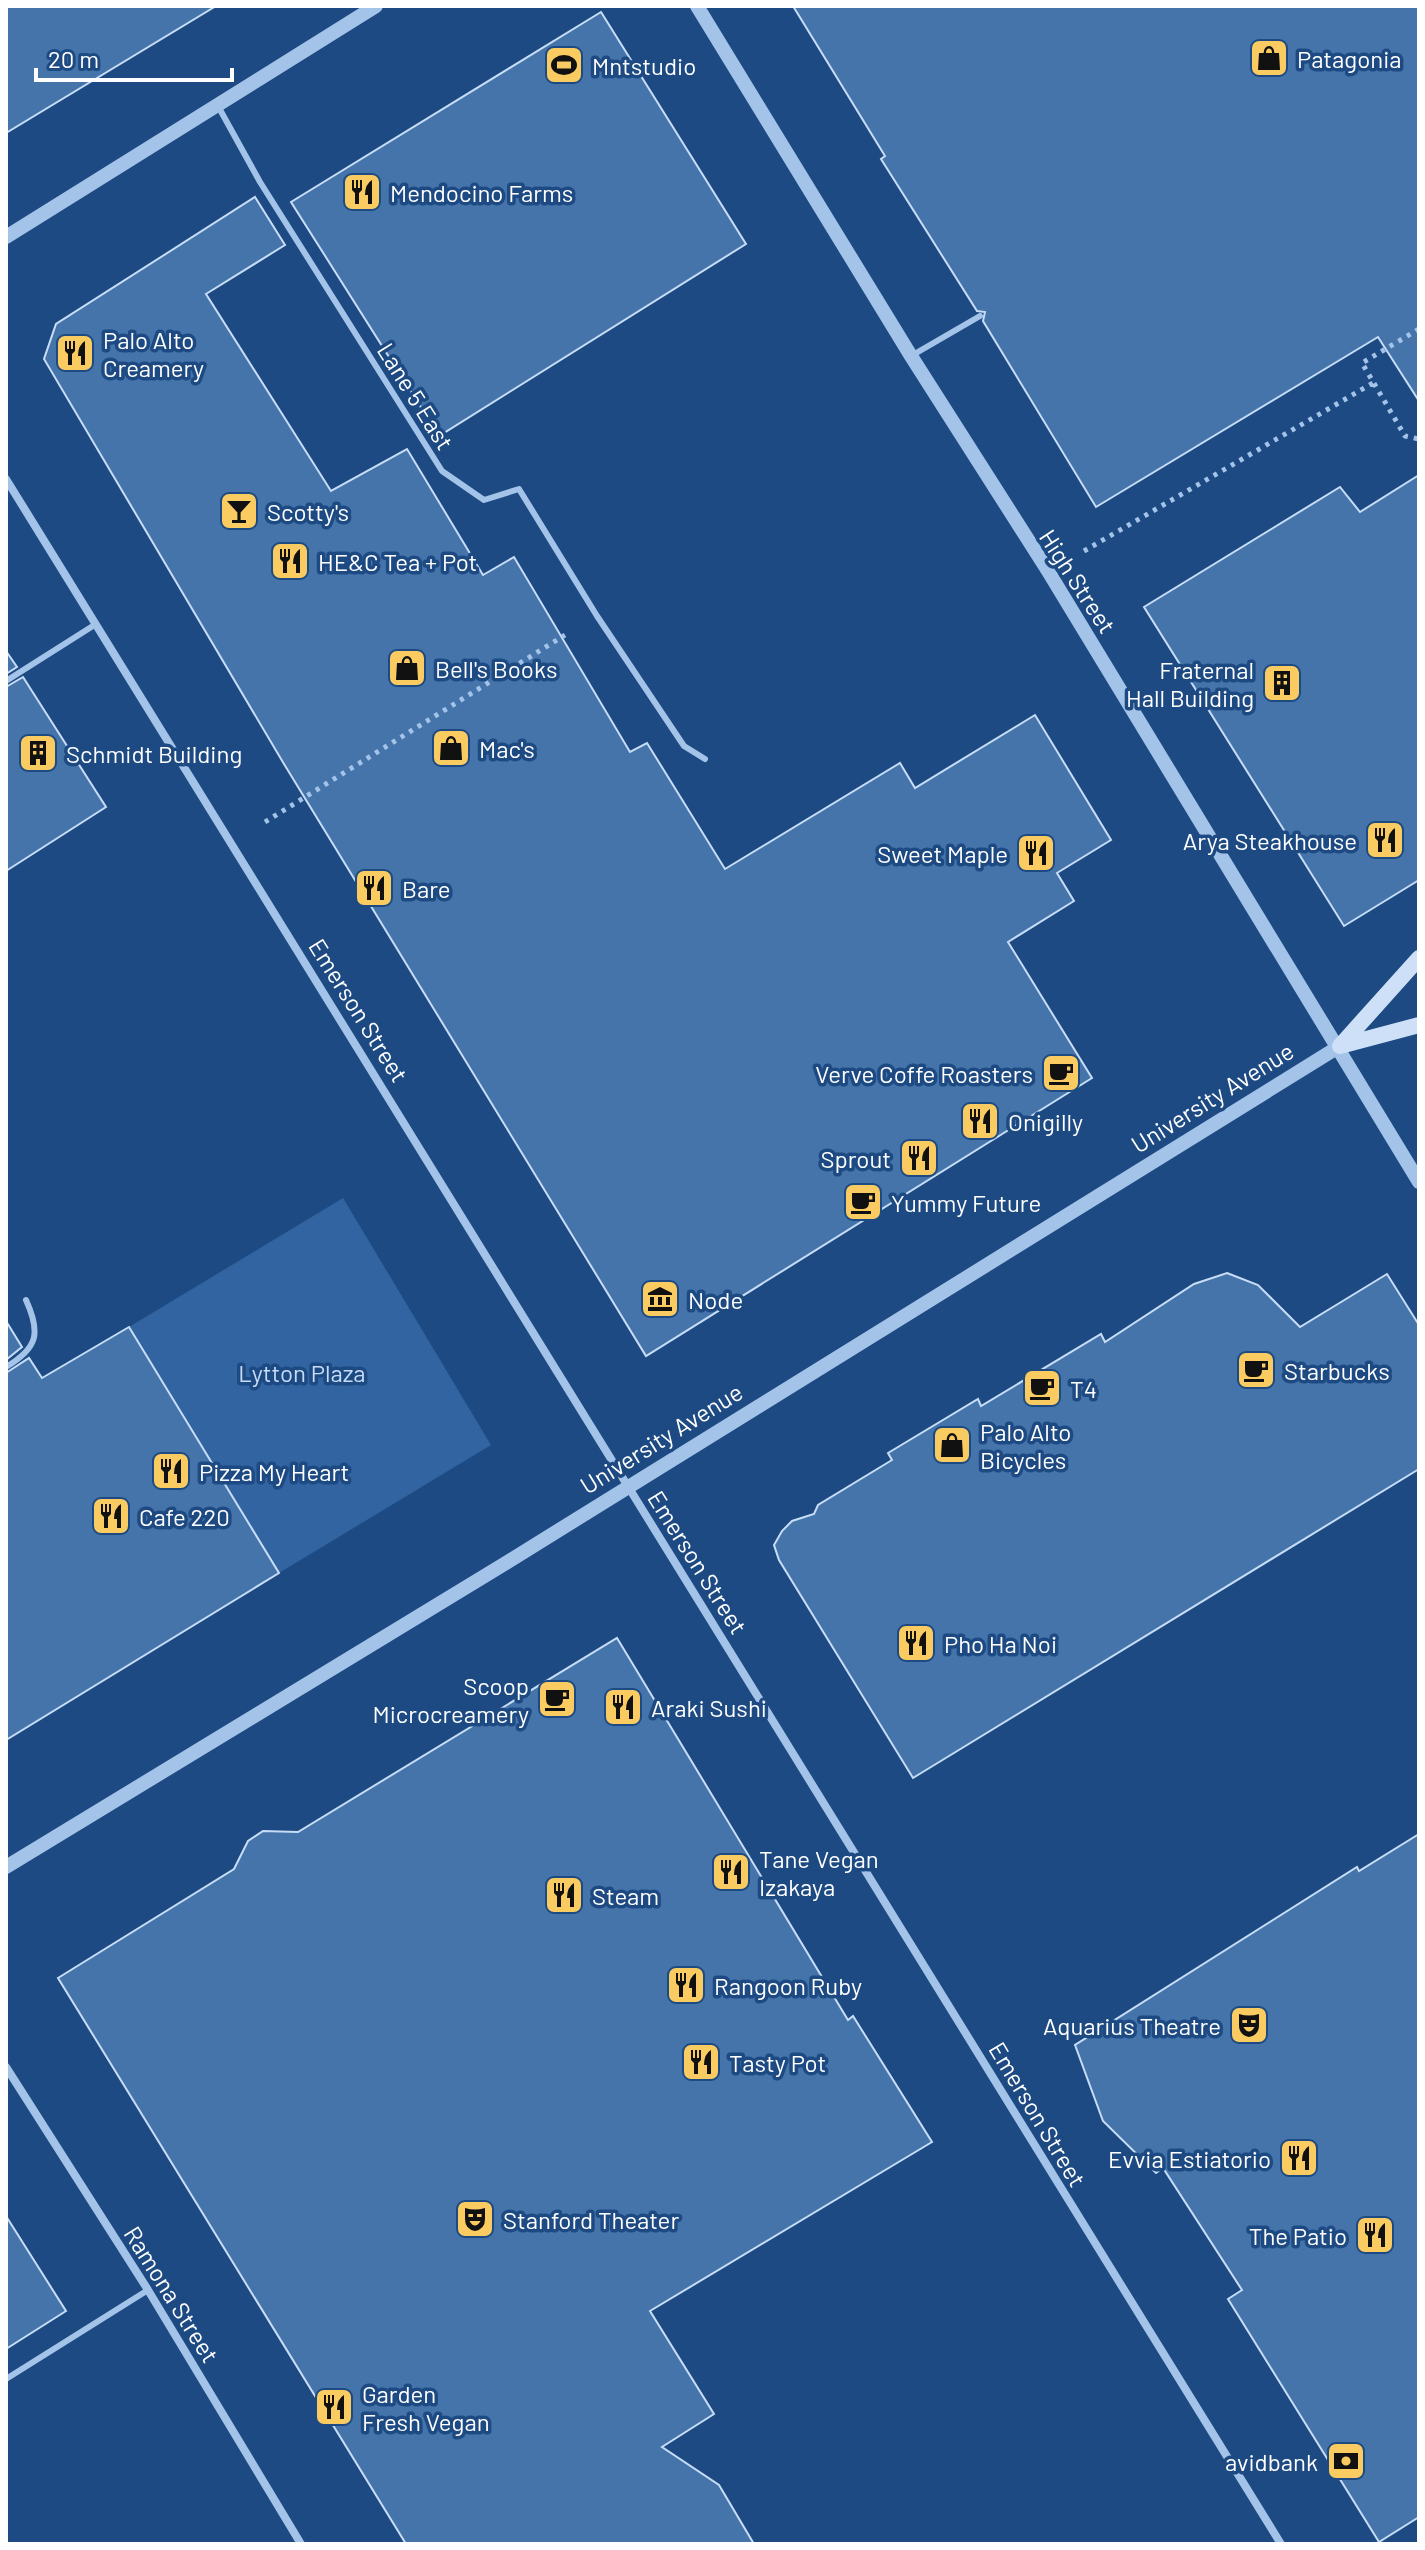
<svg xmlns="http://www.w3.org/2000/svg" width="1425" height="2550" font-family="Barlow,sans-serif">
	<rect width="100%" height="100%" fill="#1d4a82"/>
	<path fill="#3164a0" d="M 343,1198 L 491,1445 L 279,1573 L 129,1327 Z"/>
	<path fill="#4574ab" stroke="#c7ddf7" stroke-width="2" d="M 6,6 L 216,6 L 6,133 Z
		M 793,6 L 1419,6 L 1419,401 L 1378,337 L 1096,507 L 983,321 L 985,312 L 977,311 L 881,159 L 885,156 Z
		M 601,12 L 746,244 L 439,436 L 291,202 Z
		M 255,197 L 285,245 L 206,294 L 331,491 L 407,449 L 483,575 L 514,557 L 630,752 L 647,743 L 725,869 L 900,763 L 915,788 L 1035,715 L 1111,840 L 1057,873 L 1074,901 L 1008,942 L 1092,1078 L 646,1356 L 284,764 L 44,359 L 56,324 Z
		M 1419,475 L 1419,880 L 1344,926 L 1144,607 L 1340,487 L 1360,512 Z
		M 6,651 L 17,667 L 6,674 Z
		M 23,677 L 106,807 L 6,871 L 6,687 Z
		M 1227,1273 L 1258,1285 L 1300,1327 L 1387,1274 L 1419,1325 L 1419,1469 L 913,1778 L 779,1560 L 774,1545 L 782,1531 L 792,1521 L 814,1514 L 818,1505 L 892,1460 L 888,1453 L 978,1399 L 981,1406 L 1101,1334 L 1105,1342 L 1194,1284 Z
		M 6,1321 L 22,1347 L 6,1360 Z
		M 129,1327 L 279,1573 L 6,1740 L 6,1373 L 29,1358 L 42,1378 Z
		M 617,1638 L 848,2020 L 853,2016 L 932,2142 L 650,2311 L 714,2414 L 662,2447 L 719,2485 L 754,2544 L 406,2544 L 58,1978 L 234,1869 L 248,1841 L 263,1831 L 298,1832 Z
		M 1419,1834 L 1419,2517 L 1379,2542 L 1228,2299 L 1242,2290 L 1163,2168 L 1156,2173 L 1103,2121 L 1075,2045 L 1357,1867 L 1359,1871 Z
		M 6,2216 L 66,2311 L 6,2349 Z"/>
	<g fill="none" stroke-linecap="round" stroke-linejoin="round">
		<path stroke="#a3c3e9" stroke-width="5" stroke-dasharray="4 6" stroke-linecap="butt" d="M 1419,329 L 1362,363 L 1405,436 L 1419,439
			M 1084,551 L 1373,383
			M 265,822 L 565,635"/>
		<path stroke="#a3c3e9" stroke-width="6" d="M 218,106 L 260,182 L 442,471 L 484,500 L 519,489 L 597,616 L 684,746 L 705,759
			M 911,356 L 980,316
			M 6,681 L 96,624
			M 6,1367 C 38,1348 41,1333 26,1300
			M 6,2379 L 148,2290"/>
		<path stroke="#a3c3e9" stroke-width="8" d="M 6,479 L 1281,2544
			M 6,2067 L 148,2290 L 301,2544"/>
		<path stroke="#a3c3e9" stroke-width="14" d="M 697,6 L 911,356 L 1048,571 L 1419,1182
			M 6,237 L 376,6
			M 6,1867 L 501,1566 L 1340,1046"/>
		<path stroke="#cee0f7" stroke-width="16" d="M 1340,1046 L 1419,958
			M 1340,1046 L 1419,1025"/>
	</g>
	<defs>
		<symbol id="shop-square" viewBox="-11 -11 22 22"><rect x="-9" y="-9" width="18" height="18" rx="4" fill="#f9cb61" stroke="#1d4a82"/><path d="M-5-2.5h2.3a2.7 3.5 0 0 1 5.4 0H5L5.5 6h-11ZM-1.5-2.5h3a1.5 2.3 0 0 0-3 0Z" fill="#111"/></symbol>
		<symbol id="stadium-square" viewBox="-11 -11 22 22"><rect x="-9" y="-9" width="18" height="18" rx="4" fill="#f9cb61" stroke="#1d4a82"/><path d="M0-5a6.5 5 0 1 0 0 10a6.5 5 0 1 0 0-10ZM-3.5-1.8h7v3.6h-7Z" fill="#111"/></symbol>
		<symbol id="restaurant-square" viewBox="-11 -11 22 22"><rect x="-9" y="-9" width="18" height="18" rx="4" fill="#f9cb61" stroke="#1d4a82"/><path d="M-5-6h1v4h1v-4h1v4h1v-4h1v5L-1.5 .5V6h-2V.5L-5-1ZM5-6V6H3V1.5H1.5Q1.5-4 5-6Z" fill="#111"/></symbol>
		<symbol id="bar-square" viewBox="-11 -11 22 22"><rect x="-9" y="-9" width="18" height="18" rx="4" fill="#f9cb61" stroke="#1d4a82"/><path d="M-6-5H6L.8 .8V4.5H3.5V6h-7V4.5H-.8V.8Z" fill="#111"/></symbol>
		<symbol id="building-square" viewBox="-11 -11 22 22"><rect x="-9" y="-9" width="18" height="18" rx="4" fill="#f9cb61" stroke="#1d4a82"/><path d="M-4-6H4V6H1V3H-1V6H-4ZM-2.5-4.3h1.7v1.8h-1.7ZM.8-4.3h1.7v1.8H.8ZM-2.5-1h1.7V.8h-1.7ZM.8-1h1.7V.8H.8Z" fill="#111"/></symbol>
		<symbol id="cafe-square" viewBox="-11 -11 22 22"><rect x="-9" y="-9" width="18" height="18" rx="4" fill="#f9cb61" stroke="#1d4a82"/><path d="M-5.5-4.5H6V0H3Q3 3.5 0 3.5H-2.5Q-5.5 3.5-5.5 0ZM3-3.2v2h1.7v-2ZM-6 4.5H4V6H-6Z" fill="#111"/></symbol>
		<symbol id="museum-square" viewBox="-11 -11 22 22"><rect x="-9" y="-9" width="18" height="18" rx="4" fill="#f9cb61" stroke="#1d4a82"/><path d="M0-6L6-3V-2H-6V-3ZM-5-1h2V3h-2ZM-1-1h2V3h-2ZM3-1h2V3H3ZM-6 4H6V6H-6Z" fill="#111"/></symbol>
		<symbol id="theatre-square" viewBox="-11 -11 22 22"><rect x="-9" y="-9" width="18" height="18" rx="4" fill="#f9cb61" stroke="#1d4a82"/><path d="M-5-5.5Q0-4 5-5.5V0Q5 5 0 6Q-5 5-5 0ZM-3.3-2.5H-1v1.5H-3.3ZM1-2.5H3.3v1.5H1ZM-2.8 1Q0 5.5 2.8 1Z" fill="#111"/></symbol>
		<symbol id="bank-square" viewBox="-11 -11 22 22"><rect x="-9" y="-9" width="18" height="18" rx="4" fill="#f9cb61" stroke="#1d4a82"/><path d="M-6-4H6V4H-6ZM0-2.3a2.3 2.3 0 1 0 0 4.6a2.3 2.3 0 1 0 0-4.6Z" fill="#111"/></symbol>
	</defs>
	<g fill-rule="evenodd">
		<use href="#shop-square" x="1247" y="36" width="44" height="44"/>
		<use href="#stadium-square" x="542" y="43" width="44" height="44"/>
		<use href="#restaurant-square" x="340" y="170" width="44" height="44"/>
		<use href="#restaurant-square" x="53" y="331" width="44" height="44"/>
		<use href="#bar-square" x="217" y="489" width="44" height="44"/>
		<use href="#restaurant-square" x="268" y="539" width="44" height="44"/>
		<use href="#shop-square" x="385" y="646" width="44" height="44"/>
		<use href="#building-square" x="1260" y="661" width="44" height="44"/>
		<use href="#shop-square" x="429" y="726" width="44" height="44"/>
		<use href="#building-square" x="16" y="731" width="44" height="44"/>
		<use href="#restaurant-square" x="1363" y="818" width="44" height="44"/>
		<use href="#restaurant-square" x="1014" y="831" width="44" height="44"/>
		<use href="#restaurant-square" x="352" y="866" width="44" height="44"/>
		<use href="#cafe-square" x="1039" y="1051" width="44" height="44"/>
		<use href="#restaurant-square" x="958" y="1099" width="44" height="44"/>
		<use href="#restaurant-square" x="897" y="1136" width="44" height="44"/>
		<use href="#cafe-square" x="841" y="1180" width="44" height="44"/>
		<use href="#museum-square" x="638" y="1277" width="44" height="44"/>
		<use href="#cafe-square" x="1234" y="1348" width="44" height="44"/>
		<use href="#cafe-square" x="1020" y="1366" width="44" height="44"/>
		<use href="#shop-square" x="930" y="1423" width="44" height="44"/>
		<use href="#restaurant-square" x="149" y="1449" width="44" height="44"/>
		<use href="#restaurant-square" x="89" y="1494" width="44" height="44"/>
		<use href="#restaurant-square" x="894" y="1621" width="44" height="44"/>
		<use href="#cafe-square" x="535" y="1677" width="44" height="44"/>
		<use href="#restaurant-square" x="601" y="1685" width="44" height="44"/>
		<use href="#restaurant-square" x="709" y="1850" width="44" height="44"/>
		<use href="#restaurant-square" x="542" y="1873" width="44" height="44"/>
		<use href="#restaurant-square" x="664" y="1963" width="44" height="44"/>
		<use href="#theatre-square" x="1227" y="2003" width="44" height="44"/>
		<use href="#restaurant-square" x="679" y="2040" width="44" height="44"/>
		<use href="#restaurant-square" x="1277" y="2136" width="44" height="44"/>
		<use href="#theatre-square" x="453" y="2197" width="44" height="44"/>
		<use href="#restaurant-square" x="1353" y="2213" width="44" height="44"/>
		<use href="#restaurant-square" x="312" y="2385" width="44" height="44"/>
		<use href="#bank-square" x="1324" y="2439" width="44" height="44"/>
	</g>
	<g text-anchor="middle" dominant-baseline="central" stroke-width="7" stroke-linejoin="round" paint-order="stroke">
		<g font-size="24" fill="#fff" stroke="#1d4a82" text-anchor="start">
			<text x="1297" y="58">Patagonia</text>
			<text x="592" y="65">Mntstudio</text>
			<text x="390" y="192">Mendocino Farms</text>
			<text x="103" y="339">Palo Alto<tspan x="103" dy="28">Creamery</tspan></text>
			<text x="267" y="511">Scotty's</text>
			<text x="318" y="561">HE&amp;C Tea + Pot</text>
			<text x="435" y="668">Bell's Books</text>
			<text x="1254" y="669" text-anchor="end">Fraternal<tspan x="1254" dy="28">Hall Building</tspan></text>
			<text x="479" y="748">Mac's</text>
			<text x="66" y="753">Schmidt Building</text>
			<text x="1357" y="840" text-anchor="end">Arya Steakhouse</text>
			<text x="1008" y="853" text-anchor="end">Sweet Maple</text>
			<text x="402" y="888">Bare</text>
			<text x="1033" y="1073" text-anchor="end">Verve Coffe Roasters</text>
			<text x="1008" y="1121">Onigilly</text>
			<text x="891" y="1158" text-anchor="end">Sprout</text>
			<text x="891" y="1202">Yummy Future</text>
			<text x="688" y="1299">Node</text>
			<text x="1284" y="1370">Starbucks</text>
			<text x="1070" y="1388">T4</text>
			<text x="980" y="1431">Palo Alto<tspan x="980" dy="28">Bicycles</tspan></text>
			<text x="199" y="1471">Pizza My Heart</text>
			<text x="139" y="1516">Cafe 220</text>
			<text x="944" y="1643">Pho Ha Noi</text>
			<text x="529" y="1685" text-anchor="end">Scoop<tspan x="529" dy="28">Microcreamery</tspan></text>
			<text x="651" y="1707">Araki Sushi</text>
			<text x="759" y="1858">Tane Vegan<tspan x="759" dy="28">Izakaya</tspan></text>
			<text x="592" y="1895">Steam</text>
			<text x="714" y="1985">Rangoon Ruby</text>
			<text x="1221" y="2025" text-anchor="end">Aquarius Theatre</text>
			<text x="729" y="2062">Tasty Pot</text>
			<text x="1271" y="2158" text-anchor="end">Evvia Estiatorio</text>
			<text x="503" y="2219">Stanford Theater</text>
			<text x="1347" y="2235" text-anchor="end">The Patio</text>
			<text x="362" y="2393">Garden<tspan x="362" dy="28">Fresh Vegan</tspan></text>
			<text x="1318" y="2461" text-anchor="end">avidbank</text>
		</g>
		<g font-size="24" fill="#fff" stroke="#1d4a82">
			<text transform="translate(416 396) rotate(58)">Lane 5 East</text>
			<text transform="translate(1078 581) rotate(57)">High Street</text>
			<text transform="translate(359 1010) rotate(58)">Emerson Street</text>
			<text transform="translate(1212 1097) rotate(-32)">University Avenue</text>
			<text transform="translate(661 1438) rotate(-32)">University Avenue</text>
			<text transform="translate(698 1562) rotate(58)">Emerson Street</text>
			<text transform="translate(1038 2114) rotate(59)">Emerson Street</text>
			<text transform="translate(172 2294) rotate(58)">Ramona Street</text>
		</g>
		<g font-size="24" fill="#c7ddf7" stroke="#1d4a82">
			<text x="302" y="1372">Lytton Plaza</text>
		</g>
	</g>
	<rect width="1425" height="2550" fill="none" stroke="#ffffff" stroke-width="16"/>
	<path d="M36 68v12h196v-12" fill="none" stroke="#ffffff" stroke-width="4"/>
	<text x="48" y="68" font-size="24" fill="#ffffff" stroke="#1d4a82" stroke-width="6" paint-order="stroke">20 m</text>
</svg>
